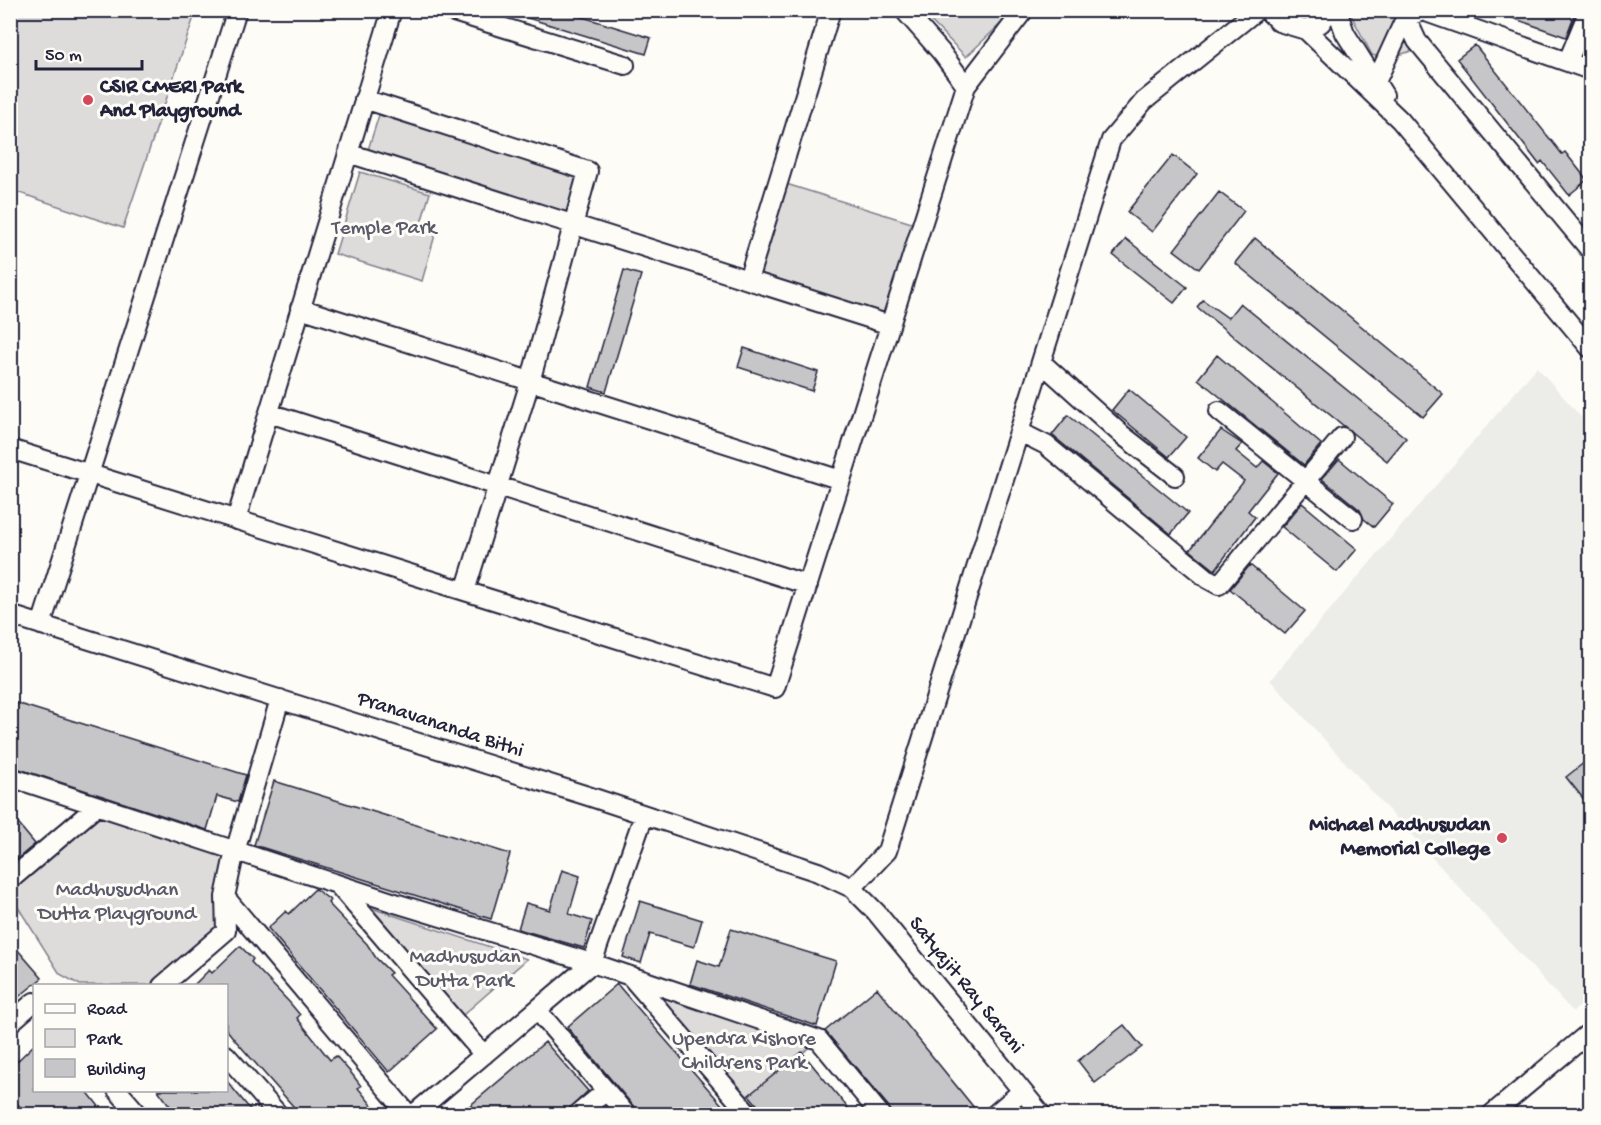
<svg xmlns="http://www.w3.org/2000/svg" width="1601" height="1125" font-family="'Gochi Hand',sans-serif">
	<rect width="100%" height="100%" fill="#fdfcf7"/>
	<filter id="ink" filterUnits="userSpaceOnUse"><feTurbulence type="fractalNoise" baseFrequency=".0167" numOctaves="2"/><feDisplacementMap in="SourceGraphic" scale="12" xChannelSelector="R" yChannelSelector="G"/><feConvolveMatrix kernelMatrix="1 2 1 2 8 2 1 2 1" color-interpolation-filters="sRGB"/></filter>
	<g filter="url(#ink)">
		<path fill="#ecece9" d="M 1537,367 L 1590,427 L 1590,997 L 1573,1012 L 1270,680 Z"/>
		<path fill="#dddcdb" stroke="#807f8b" stroke-width="1.5" d="M 11,10 L 196,11 L 123,228 L 11,190 Z
			M 921,11 L 1014,11 L 966,57 Z
			M 1349,11 L 1413,11 L 1414,50 C 1400,55 1386,60 1372,55 Z
			M 379,115 L 581,178 L 569,216 L 367,153 Z
			M 360,172 L 430,193 L 421,223 L 437,228 L 422,281 L 335,254 Z
			M 783,183 L 918,225 L 890,325 L 748,280 Z
			M 97,810 L 234,855 L 222,935 L 157,985 L 80,985 L 60,974 L 11,896 L 11,885 Z
			M 371,908 L 527,959 L 463,1015 Z
			M 644,985 L 819,1040 L 739,1103 Z"/>
		<path fill="#c6c6c8" stroke="#22223b" stroke-width="1.5" d="M 511,10 L 560,10 L 651,38 L 646,54 L 511,13 Z
			M 1490,10 L 1559,10 L 1574,16 L 1566,37 Z
			M 1475,45 L 1562,154 L 1565,152 L 1587,180 L 1569,195 L 1542,161 L 1539,164 L 1457,59 Z
			M 1173,155 L 1197,174 L 1152,232 L 1127,212 Z
			M 1219,192 L 1244,211 L 1199,269 L 1174,250 Z
			M 1255,238 L 1443,394 L 1423,417 L 1235,263 Z
			M 1126,239 L 1187,287 L 1174,303 L 1113,255 Z
			M 624,270 L 641,275 L 606,392 L 590,387 Z
			M 1203,300 L 1228,318 L 1240,303 L 1406,438 L 1387,461 L 1197,307 Z
			M 744,348 L 818,372 L 812,391 L 738,367 Z
			M 1217,355 L 1321,444 L 1304,465 L 1198,379 Z
			M 1129,389 L 1186,437 L 1169,457 L 1112,410 Z
			M 1068,415 L 1188,513 L 1171,534 L 1052,435 Z
			M 1221,430 L 1242,444 L 1236,451 L 1257,468 L 1263,461 L 1278,473 L 1248,511 L 1255,517 L 1215,570 L 1190,550 L 1244,481 L 1222,464 L 1215,472 L 1198,458 Z
			M 1339,459 L 1393,504 L 1374,527 L 1364,519 L 1360,510 L 1322,479 Z
			M 1302,503 L 1357,549 L 1337,572 L 1282,527 Z
			M 1250,565 L 1305,611 L 1285,634 L 1230,589 Z
			M 10,701 L 246,775 L 238,802 L 217,796 L 207,830 L 10,766 Z
			M 1590,758 L 1590,807 L 1566,777 Z
			M 274,781 L 510,854 L 491,919 L 254,845 Z
			M 10,814 L 35,844 L 10,865 Z
			M 562,870 L 580,876 L 569,914 L 592,921 L 584,948 L 518,929 L 526,903 L 550,910 Z
			M 315,889 L 330,900 L 328,903 L 367,944 L 376,958 L 391,973 L 388,975 L 437,1029 L 389,1072 L 268,928 L 286,911 L 289,914 Z
			M 640,901 L 702,920 L 694,947 L 650,934 L 641,963 L 623,957 Z
			M 731,929 L 836,961 L 817,1026 L 690,984 L 697,960 L 719,967 Z
			M 10,941 L 42,978 L 10,1004 Z
			M 240,946 L 253,959 L 251,962 L 290,1003 L 300,1015 L 297,1018 L 330,1060 L 336,1056 L 352,1074 L 361,1086 L 358,1088 L 379,1114 L 300,1114 L 235,1040 L 226,1029 L 226,986 L 193,986 L 209,970 L 212,973 Z
			M 617,984 L 629,998 L 730,1114 L 640,1114 L 567,1027 Z
			M 877,988 L 975,1109 L 969,1114 L 892,1114 L 889,1107 L 825,1031 Z
			M 1124,1025 L 1142,1047 L 1095,1083 L 1078,1061 Z
			M 545,1042 L 588,1091 L 567,1111 L 563,1114 L 460,1114 Z
			M 34,1045 L 34,1090 L 86,1090 L 105,1114 L 28,1114 L 22,1109 L 10,1095 L 10,1068 Z
			M 802,1052 L 814,1067 L 853,1114 L 765,1114 L 749,1095 Z
			M 226,1080 L 254,1114 L 176,1114 L 158,1090 L 226,1090 Z"/>
		<g fill="none" stroke-linecap="round" stroke-linejoin="round">
			<defs>
				<path id="minor" d="M 447,10 L 625,65
					M 904,10 L 941,52 L 966,86
					M 1267,10 L 1279,22 L 1306,30 L 1400,120 L 1590,348
					M 1337,10 L 1345,33 L 1384,95
					M 1406,17 L 1417,41 L 1590,250
					M 1406,17 L 1423,11 L 1590,70
					M 1306,30 L 1321,23 L 1330,10
					M 1568,61 L 1589,10
					M 1376,82 L 1409,10
					M 364,99 L 588,171 L 530,382 L 465,591
					M 348,153 L 890,325
					M 748,280 L 831,10
					M 300,308 L 841,480
					M 1042,363 L 1121,434 L 1175,476
					M 1219,411 L 1353,519
					M 269,413 L 808,585
					M 1020,432 L 1046,445 L 1208,579 L 1219,585 L 1342,437
					M 10,449 L 775,688 L 966,86 L 1024,10
					M 236,520 L 392,10
					M 10,615 L 588,796 L 818,872 L 852,888 L 876,912 L 1041,1114
					M 41,625 L 237,10
					M 10,777 L 392,902 L 592,963 L 819,1040 L 880,1114
					M 10,880 L 97,806
					M 339,886 L 484,1055
					M 852,888 L 887,851 L 1111,140 L 1144,101 L 1257,10
					M 225,897 L 408,1114
					M 631,977 L 749,1114
					M 162,986 L 226,931 L 225,897 L 234,855 L 280,699
					M 537,1010 L 626,1114
					M 10,1023 L 34,1002
					M 226,1055 L 278,1114
					M 117,1090 L 138,1114
					M 414,1114 L 592,963 L 644,815
					M 578,1114 L 606,1091
					M 995,1114 L 1022,1091
					M 1492,1114 L 1590,1032"/>
			</defs>
			<use href="#minor" stroke="#22223b" stroke-width="22"/>
			<use href="#minor" stroke="#fdfcf7" stroke-width="18"/>
		</g>
	</g>
	<g fill="#d1495b" stroke="#fdfcf7" stroke-width="2">
		<circle cx="88" cy="100" r="6"/>
		<circle cx="1502" cy="838" r="6"/>
	</g>
	<g text-anchor="middle" dominant-baseline="central" stroke-width="6" stroke-linejoin="round" paint-order="stroke">
		<g font-size="21" font-weight="bold" fill="#22223b" stroke="#fdfcf7" text-anchor="start">
			<text x="100" y="88">CSIR CMERI Park<tspan x="100" dy="24">And Playground</tspan></text>
			<text x="1490" y="826" text-anchor="end">Michael Madhusudan<tspan x="1490" dy="24">Memorial College</tspan></text>
		</g>
		<g font-size="21" fill="#5a5a6b" stroke="#fdfcf7">
			<text x="384" y="229">Temple Park</text>
			<text x="117" y="891">Madhusudhan<tspan x="117" dy="24">Dutta Playground</tspan></text>
			<text x="465" y="958">Madhusudan<tspan x="465" dy="24">Dutta Park</tspan></text>
			<text x="744" y="1040">Upendra Kishore<tspan x="744" dy="24">Childrens Park</tspan></text>
		</g>
		<g font-size="21" fill="#22223b" stroke="#fdfcf7">
			<text transform="translate(440 726) rotate(18)">Pranavananda Bithi</text>
			<text transform="translate(965 986) rotate(51)">Satyajit Ray Sarani</text>
		</g>
	</g>
	<rect width="1601" height="1125" fill="none" stroke="#fdfcf7" stroke-width="36"/>
	<rect x="18" y="18" width="1565" height="1089" fill="none" stroke="#22223b" stroke-width="2" filter="url(#ink)"/>
	<rect x="33" y="984" width="195" height="108" fill="#fdfcf7" stroke="#a5a5ac" stroke-width="1.5"/>
	<rect x="45" y="1004" width="30" height="9" fill="#fdfcf7" stroke="#a5a5ac" stroke-width="1.5"/>
	<text x="87" y="1014" font-size="18" fill="#22223b">Road</text>
	<rect x="45" y="1029" width="30" height="18" fill="#dddcdb" stroke="#a5a5ac" stroke-width="1.5"/>
	<text x="87" y="1044" font-size="18" fill="#22223b">Park</text>
	<rect x="45" y="1059" width="30" height="18" fill="#c6c6c8" stroke="#a5a5ac" stroke-width="1.5"/>
	<text x="87" y="1074" font-size="18" fill="#22223b">Building</text>
	<path d="M36 60v9h106v-9" fill="none" stroke="#22223b" stroke-width="3"/>
	<text x="45" y="60" font-size="18" fill="#22223b" stroke="#fdfcf7" stroke-width="4.5" paint-order="stroke">50 m</text>
</svg>
